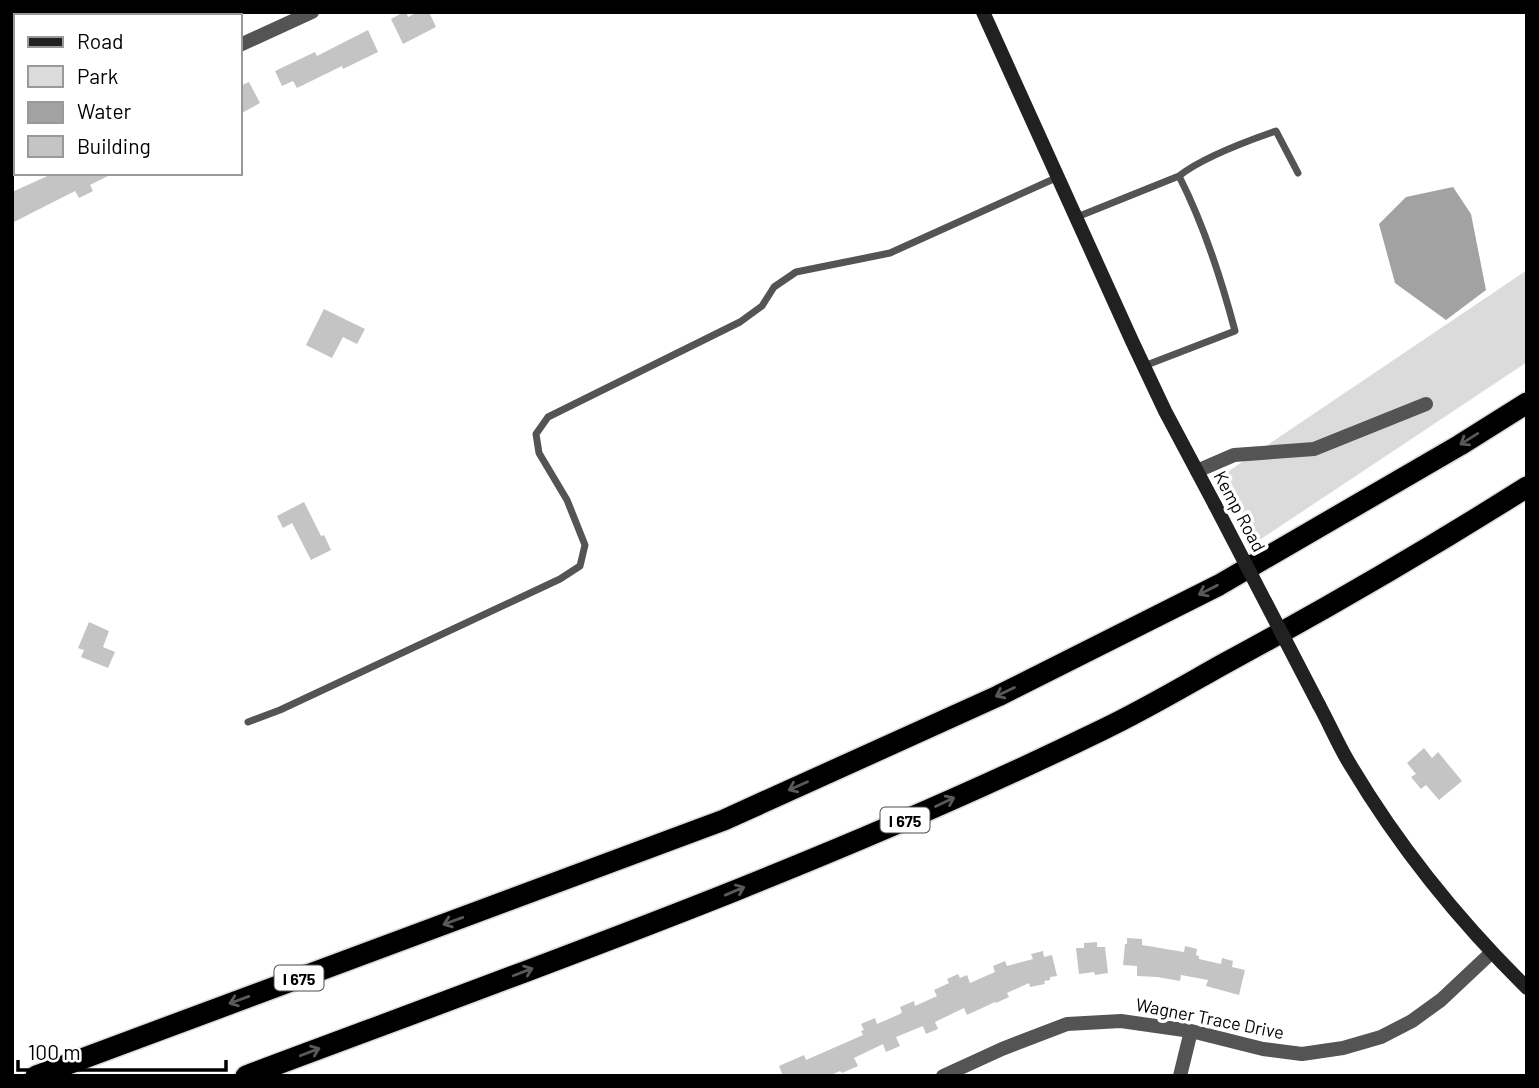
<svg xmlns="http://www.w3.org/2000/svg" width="1539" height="1088" font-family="Barlow,sans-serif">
	<rect width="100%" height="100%" fill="#fff"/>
	<path fill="#dbdbdb" d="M 1527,270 L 1527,362 L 1255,543 L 1214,481 Z"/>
	<path fill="#a2a2a2" d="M 1453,187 L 1471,214 L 1486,290 L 1446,320 L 1395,283 L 1379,224 L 1406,197 Z"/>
	<path fill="#c4c4c4" d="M 404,12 L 406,12 L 408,17 L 418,12 L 429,12 L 436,27 L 403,44 L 391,19 Z
		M 368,30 L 378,52 L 343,69 L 342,66 L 297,88 L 293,81 L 282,86 L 275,71 L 315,52 L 317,56 Z
		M 249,82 L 260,103 L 240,114 L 240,86 Z
		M 54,173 L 114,173 L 90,185 L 93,191 L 79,198 L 75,191 L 12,223 L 12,192 Z
		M 324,309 L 365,329 L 357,344 L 343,337 L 332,358 L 306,345 Z
		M 304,502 L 321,536 L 324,535 L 331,550 L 311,560 L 292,523 L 283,528 L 277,516 Z
		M 89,622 L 109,631 L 103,647 L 115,652 L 108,668 L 81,657 L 84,650 L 78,648 Z
		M 1424,748 L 1432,758 L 1438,752 L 1462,781 L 1439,800 L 1426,785 L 1421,789 L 1411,777 L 1416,774 L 1407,763 Z
		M 1127,938 L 1142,939 L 1142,945 L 1184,952 L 1185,946 L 1197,949 L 1196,955 L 1199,956 L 1199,959 L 1221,964 L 1222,958 L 1233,961 L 1232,967 L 1245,970 L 1239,995 L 1206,986 L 1208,980 L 1181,975 L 1180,981 L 1157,977 L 1137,976 L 1137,966 L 1123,965 L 1125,944 L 1127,944 Z
		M 1097,942 L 1097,947 L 1105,947 L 1108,973 L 1095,975 L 1094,972 L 1079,974 L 1076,948 L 1084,948 L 1084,943 Z
		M 1043,951 L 1044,957 L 1052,955 L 1057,976 L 1050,977 L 1050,980 L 1044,981 L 1045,984 L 1030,987 L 1029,983 L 1007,993 L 1009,997 L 996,1003 L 995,1002 L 967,1015 L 964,1008 L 935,1022 L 938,1029 L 926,1034 L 923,1026 L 896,1037 L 900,1046 L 886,1052 L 883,1044 L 854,1058 L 858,1066 L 842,1073 L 840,1071 L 829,1076 L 783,1076 L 779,1066 L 804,1055 L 806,1060 L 863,1035 L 861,1031 L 864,1030 L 861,1024 L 875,1018 L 877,1024 L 900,1014 L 902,1012 L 900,1007 L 914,1001 L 915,1006 L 937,996 L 934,990 L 949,983 L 947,979 L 958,974 L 960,978 L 967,975 L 970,983 L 995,972 L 993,966 L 1005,961 L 1007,966 L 1033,959 L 1031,954 Z"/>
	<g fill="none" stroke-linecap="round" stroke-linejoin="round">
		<defs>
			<path id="highway" d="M 36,1076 L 724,820 L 998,696 L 1219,585 L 1460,445 L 1527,403
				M 246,1076 C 534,968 825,865 1102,730 C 1142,711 1181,688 1220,666 C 1324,610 1427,550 1527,487"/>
		</defs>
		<use href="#highway" stroke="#dbdbdb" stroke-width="24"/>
		<path stroke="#545454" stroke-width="7" d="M 1179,176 C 1203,157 1247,141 1276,131 L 1298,173
			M 1077,217 L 1179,176 C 1204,225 1221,278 1235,331 L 1144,366
			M 248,722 L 280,710 L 560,579 L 580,566 L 585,545 L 567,500 L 539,453 L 536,434 L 548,417 L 740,322 L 762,306 L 774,287 L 796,272 L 890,253 L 1058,177"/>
		<path stroke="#545454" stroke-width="14" d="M 240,45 L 312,12
			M 12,149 L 16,147
			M 1197,471 L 1234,455 L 1314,449 L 1426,404
			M 943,1076 L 1002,1049 L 1067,1024 L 1121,1021 L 1191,1031 L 1263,1049 L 1302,1054 L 1343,1048 L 1381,1037 L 1412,1021 L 1441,1000 L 1491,953
			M 1180,1076 L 1191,1031"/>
		<path stroke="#212121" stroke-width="14" d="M 983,12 L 1132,341 L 1165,411 L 1215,505
			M 1319,705 C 1330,725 1339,747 1351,766 C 1400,848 1459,921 1527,988"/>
		<use href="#highway" stroke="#000" stroke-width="21"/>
		<path stroke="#212121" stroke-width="14" d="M 1215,505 L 1319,705"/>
	</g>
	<defs><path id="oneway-shaft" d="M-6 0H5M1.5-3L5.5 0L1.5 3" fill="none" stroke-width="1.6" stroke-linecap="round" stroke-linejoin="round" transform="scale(1.75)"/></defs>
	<g stroke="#595959">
		<use href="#oneway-shaft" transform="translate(1469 439) rotate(148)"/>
		<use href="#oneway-shaft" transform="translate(1208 590) rotate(153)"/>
		<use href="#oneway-shaft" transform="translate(1005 692) rotate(154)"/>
		<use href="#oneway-shaft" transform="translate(798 786) rotate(156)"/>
		<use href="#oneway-shaft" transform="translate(945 802) rotate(-25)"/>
		<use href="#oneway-shaft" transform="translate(735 891) rotate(-23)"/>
		<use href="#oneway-shaft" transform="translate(453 921) rotate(160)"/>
		<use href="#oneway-shaft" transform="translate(523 972) rotate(-21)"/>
		<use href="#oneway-shaft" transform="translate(239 1000) rotate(160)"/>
		<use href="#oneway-shaft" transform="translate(310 1052) rotate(-21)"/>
	</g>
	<g text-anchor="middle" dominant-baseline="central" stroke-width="7" stroke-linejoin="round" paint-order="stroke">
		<g fill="#fff" stroke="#4c4c4c" stroke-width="2">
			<rect x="880.5" y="807.5" width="49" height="25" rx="5"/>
			<rect x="274.5" y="965.5" width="49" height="25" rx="5"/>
		</g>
		<g font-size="16" font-weight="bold" fill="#000">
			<text x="905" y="820">I 675</text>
			<text x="299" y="978">I 675</text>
		</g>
		<g font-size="18" fill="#000" stroke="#fff">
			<text transform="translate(1240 511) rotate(62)">Kemp Road</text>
			<text transform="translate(1210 1018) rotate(11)">Wagner Trace Drive</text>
		</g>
	</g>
	<rect width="1539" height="1088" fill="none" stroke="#000000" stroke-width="28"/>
	<rect x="14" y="14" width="228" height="161" fill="#ffffff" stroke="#999999" stroke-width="2"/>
	<rect x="28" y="37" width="35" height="10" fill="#212121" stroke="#999999" stroke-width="2"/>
	<text x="77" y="49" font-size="21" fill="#000000">Road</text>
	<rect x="28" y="66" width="35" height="21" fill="#dbdbdb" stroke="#999999" stroke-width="2"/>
	<text x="77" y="84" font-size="21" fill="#000000">Park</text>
	<rect x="28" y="102" width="35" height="21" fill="#a2a2a2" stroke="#999999" stroke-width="2"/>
	<text x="77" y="119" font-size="21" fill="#000000">Water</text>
	<rect x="28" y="136" width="35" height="21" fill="#c4c4c4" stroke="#999999" stroke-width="2"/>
	<text x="77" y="154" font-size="21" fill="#000000">Building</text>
	<path d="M18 1060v10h208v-10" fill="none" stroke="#000000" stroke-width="3.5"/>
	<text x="28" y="1060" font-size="21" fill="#000000" stroke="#ffffff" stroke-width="5" paint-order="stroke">100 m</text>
</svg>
